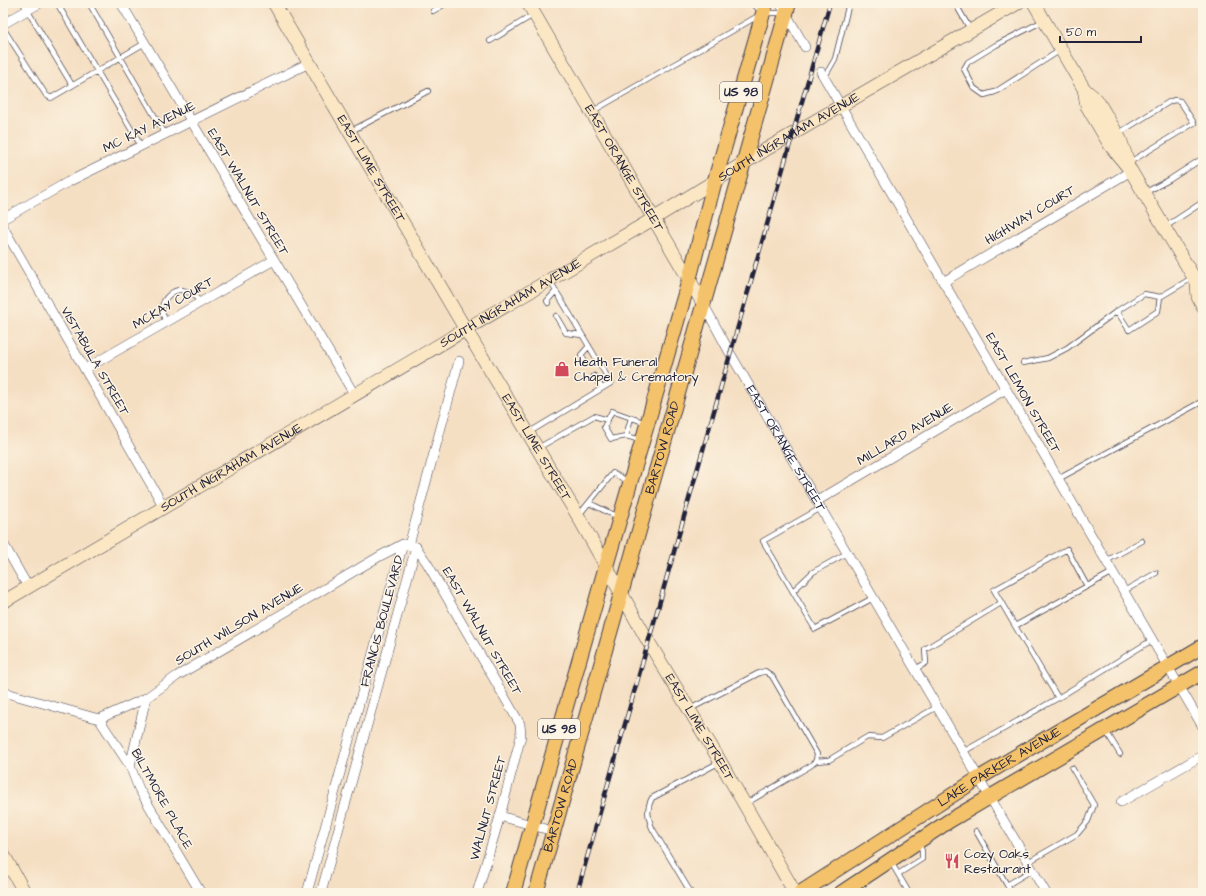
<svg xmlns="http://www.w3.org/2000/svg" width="1206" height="896" font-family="'Architects Daughter',sans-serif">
	<rect width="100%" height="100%" fill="#fcf5e5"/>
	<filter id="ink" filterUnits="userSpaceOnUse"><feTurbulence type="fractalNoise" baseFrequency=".025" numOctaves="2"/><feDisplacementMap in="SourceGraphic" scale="8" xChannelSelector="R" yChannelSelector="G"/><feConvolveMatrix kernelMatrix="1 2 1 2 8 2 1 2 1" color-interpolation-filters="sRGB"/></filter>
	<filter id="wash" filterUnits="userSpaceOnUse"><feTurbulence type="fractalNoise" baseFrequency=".012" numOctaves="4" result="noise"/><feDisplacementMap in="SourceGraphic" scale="16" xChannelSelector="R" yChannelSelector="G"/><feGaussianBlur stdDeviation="0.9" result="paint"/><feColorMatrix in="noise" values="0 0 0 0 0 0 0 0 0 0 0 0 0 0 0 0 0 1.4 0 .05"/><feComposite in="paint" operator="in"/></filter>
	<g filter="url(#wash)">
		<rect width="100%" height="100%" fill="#f5dfc3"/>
	</g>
	<g filter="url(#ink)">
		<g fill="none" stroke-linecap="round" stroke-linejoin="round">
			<defs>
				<path id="lane" d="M 23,3 L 72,85
					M 57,3 L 141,146
					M 89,3 L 165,134
					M 752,3 L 761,11
					M 955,3 L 970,29
					M 433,11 L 447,3
					M 765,13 L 783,13
					M 1043,21 L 996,45 L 968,62 L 964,69 L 974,88 L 984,95 L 995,92 L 1059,51
					M 3,28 L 46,95 L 51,98 L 145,43
					M 490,41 L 533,15
					M 824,78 L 835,59 L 849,3
					M 593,111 L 758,16
					M 351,131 L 428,91
					M 1119,133 L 1169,102 L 1174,100 L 1180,101 L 1194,123 L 1130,162
					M 1146,192 L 1169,180 L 1203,158
					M 1165,227 L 1203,202
					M 1160,297 L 1158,311 L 1129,330 L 1117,311 L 1144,294 L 1160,297 L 1192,278
					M 548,303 L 547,301 L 556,291
					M 556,316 L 566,333 L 582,335
					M 166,322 C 165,319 162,314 162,310 C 162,298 174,287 186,291 C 192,293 196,298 201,302
					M 584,360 L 581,355 L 589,346
					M 1023,363 L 1048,358 L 1067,348 L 1117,311
					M 594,376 L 602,388
					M 528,433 L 611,383 L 550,281
					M 626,436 L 631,418
					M 641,440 L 626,436 L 611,439 L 604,427 L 612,411 L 646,423
					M 538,448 L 594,416 L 608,420
					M 1058,479 L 1203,401
					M 589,503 L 618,517
					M 821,508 L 763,541 L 815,629 L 873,598
					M 579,515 L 613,473 L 629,482
					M 1106,561 L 1142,541
					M 1087,586 L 1067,549 L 994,590 L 1015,626 L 1113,572
					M 793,591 L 813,572 L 847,553
					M 1124,591 L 1156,573
					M 1015,626 L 1058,698 L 1152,640
					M 915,669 L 926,663 L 925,649 L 1001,603
					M 690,709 L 759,673 L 765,671 L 772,676 L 817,754 L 816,761 L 810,766 L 745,804
					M 1106,731 L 1120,754
					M 963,752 L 1058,698
					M 816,761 L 829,760 L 867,737 L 882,738 L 937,707
					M 976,831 L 1007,885 L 1032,870
					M 891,862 L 909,893
					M 1028,862 L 1077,834 L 1088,821 L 1094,805 L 1072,768
					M 898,874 L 922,859 L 922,851 L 919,844
					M 1007,885 L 1012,893
					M 691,893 L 652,828 C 648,817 646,809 652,798 L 720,762"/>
				<g id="street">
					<path d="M 121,3 L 354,394"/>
					<path d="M 780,3 L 805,47"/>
					<path d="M 3,24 L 40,3"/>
					<path d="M 821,72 L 1203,727"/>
					<path d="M 3,219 L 68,182 L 309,63"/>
					<path d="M 3,227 L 164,507"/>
					<path d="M 943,282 L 1131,171"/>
					<path id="s1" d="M 704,305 L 730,353 L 1046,893"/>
					<path d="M 85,369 L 274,260"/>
					<path d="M 817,501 L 1006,389"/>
					<path d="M 3,543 L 28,587"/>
					<path d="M 409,545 L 459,361"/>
					<path d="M 416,547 L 427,563 L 520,724 L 521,736 L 500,816 L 477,893"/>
					<path d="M 3,692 L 99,719 L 130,766 L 139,789 L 201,893"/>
					<path d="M 99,719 L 146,698"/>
					<path d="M 130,766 L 146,698 L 177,676 L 380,556 L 403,544 L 416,547"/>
					<path d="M 1121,802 L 1203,755"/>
					<path d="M 500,816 L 553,831"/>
					<path d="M 307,893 L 403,544"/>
					<path d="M 321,893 L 416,547"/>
				</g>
				<g id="secondary">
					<path id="s2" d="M 274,3 L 460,320 L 578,516 L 648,641 L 717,756 L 795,893"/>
					<path id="s3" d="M 528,3 L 704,305"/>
					<path d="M 1034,3 L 1084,89 L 1087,106 L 1110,145 L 1131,171 L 1197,283 L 1203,287"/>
					<path d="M 1084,89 L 1097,100 L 1120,139 L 1128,162"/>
					<path d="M 1197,283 L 1198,297 L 1203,306"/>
					<path id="s4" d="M 3,602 L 653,219 L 765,150 L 1018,3"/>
					<path d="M 3,854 L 25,893"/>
				</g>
				<g id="primary">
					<path d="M 513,893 L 606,566 L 689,280 L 715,180 L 766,3"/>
					<path id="s5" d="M 536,893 L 789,3"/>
					<path id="s6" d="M 800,893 L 979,778 L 1203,646"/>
					<path d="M 841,893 L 949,821 L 1203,672"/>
				</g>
			</defs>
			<use href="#lane" stroke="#423e4f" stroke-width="6"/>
			<use href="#street" stroke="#423e4f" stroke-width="10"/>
			<use href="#secondary" stroke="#423e4f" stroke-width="14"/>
			<use href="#primary" stroke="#423e4f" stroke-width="16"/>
			<use href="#lane" stroke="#fff" stroke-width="4.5"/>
			<use href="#street" stroke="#fff" stroke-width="9"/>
			<use href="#secondary" stroke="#fbe7c3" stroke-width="13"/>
			<use href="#primary" stroke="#f4c26a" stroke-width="14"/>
			<defs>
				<path id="rail" d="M 577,893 L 830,3"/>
			</defs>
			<use href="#rail" stroke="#22223b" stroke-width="4.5"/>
			<use href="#rail" stroke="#fcf5e5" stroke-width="3" stroke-dasharray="9" stroke-linecap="butt"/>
		</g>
	</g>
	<defs>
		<symbol id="shop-bare" viewBox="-9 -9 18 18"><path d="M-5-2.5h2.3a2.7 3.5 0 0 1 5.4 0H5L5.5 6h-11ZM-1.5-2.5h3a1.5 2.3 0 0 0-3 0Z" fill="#d1495b" stroke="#fcf5e5" stroke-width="2.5" paint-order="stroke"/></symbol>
		<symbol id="restaurant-bare" viewBox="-9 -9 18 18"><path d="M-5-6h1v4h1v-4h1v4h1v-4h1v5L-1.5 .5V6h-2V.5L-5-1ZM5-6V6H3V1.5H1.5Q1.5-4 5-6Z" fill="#d1495b" stroke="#fcf5e5" stroke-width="2.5" paint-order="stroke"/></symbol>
	</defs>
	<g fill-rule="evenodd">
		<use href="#shop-bare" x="551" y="358" width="22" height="22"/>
		<use href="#restaurant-bare" x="941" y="850" width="22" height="22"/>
	</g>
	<g text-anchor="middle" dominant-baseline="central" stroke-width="3" stroke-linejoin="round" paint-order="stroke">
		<g fill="#fcf5e5" stroke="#63616e" stroke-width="1">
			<rect x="720" y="82" width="42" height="20" rx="3"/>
			<rect x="538" y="719" width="42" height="20" rx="3"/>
		</g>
		<g font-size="12" font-weight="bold" fill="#22223b">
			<text x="741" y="92">US 98</text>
			<text x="559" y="729">US 98</text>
		</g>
		<g font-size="13" fill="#22223b" stroke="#fcf5e5">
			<text transform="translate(149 127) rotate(-26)">MC KAY AVENUE</text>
			<text stroke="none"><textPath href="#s4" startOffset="913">SOUTH INGRAHAM AVENUE</textPath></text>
			<text stroke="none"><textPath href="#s3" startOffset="191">EAST ORANGE STREET</textPath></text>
			<text stroke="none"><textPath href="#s2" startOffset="192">EAST LIME STREET</textPath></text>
			<text transform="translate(248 192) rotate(59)">EAST WALNUT STREET</text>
			<text transform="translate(1030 215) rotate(-31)">HIGHWAY COURT</text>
			<text stroke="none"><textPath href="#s4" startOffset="589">SOUTH INGRAHAM AVENUE</textPath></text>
			<text transform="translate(173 303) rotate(-30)">MCKAY COURT</text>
			<text transform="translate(95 361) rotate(60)">VISTABULA STREET</text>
			<text transform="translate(1023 393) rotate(60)">EAST LEMON STREET</text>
			<text transform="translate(905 434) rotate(-31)">MILLARD AVENUE</text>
			<text stroke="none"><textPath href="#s2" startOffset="516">EAST LIME STREET</textPath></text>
			<text stroke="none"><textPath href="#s5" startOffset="463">BARTOW ROAD</textPath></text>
			<text stroke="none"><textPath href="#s1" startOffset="165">EAST ORANGE STREET</textPath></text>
			<text stroke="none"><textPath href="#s4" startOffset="265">SOUTH INGRAHAM AVENUE</textPath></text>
			<text transform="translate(382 621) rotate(-75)">FRANCIS BOULEVARD</text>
			<text transform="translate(239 624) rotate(-31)">SOUTH WILSON AVENUE</text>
			<text transform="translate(482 631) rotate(60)">EAST WALNUT STREET</text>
			<text stroke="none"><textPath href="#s2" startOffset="840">EAST LIME STREET</textPath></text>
			<text stroke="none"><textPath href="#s6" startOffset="236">LAKE PARKER AVENUE</textPath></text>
			<text transform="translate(162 799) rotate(61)">BILTMORE PLACE</text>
			<text stroke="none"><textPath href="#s5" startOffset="91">BARTOW ROAD</textPath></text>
			<text transform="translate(488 808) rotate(-75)">WALNUT STREET</text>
		</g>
		<g font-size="13" fill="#22223b" stroke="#fcf5e5" text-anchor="start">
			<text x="574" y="362">Heath Funeral<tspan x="574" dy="15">Chapel &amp; Crematory</tspan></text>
			<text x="964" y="854">Cozy Oaks<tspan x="964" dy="15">Restaurant</tspan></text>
		</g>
	</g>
	<rect width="1206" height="896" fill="none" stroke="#fcf5e5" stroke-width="16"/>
	<path d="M1060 36v6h81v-6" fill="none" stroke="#22223b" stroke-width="2"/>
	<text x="1066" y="36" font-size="12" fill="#22223b" stroke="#fcf5e5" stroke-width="3" paint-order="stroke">50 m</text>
</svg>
